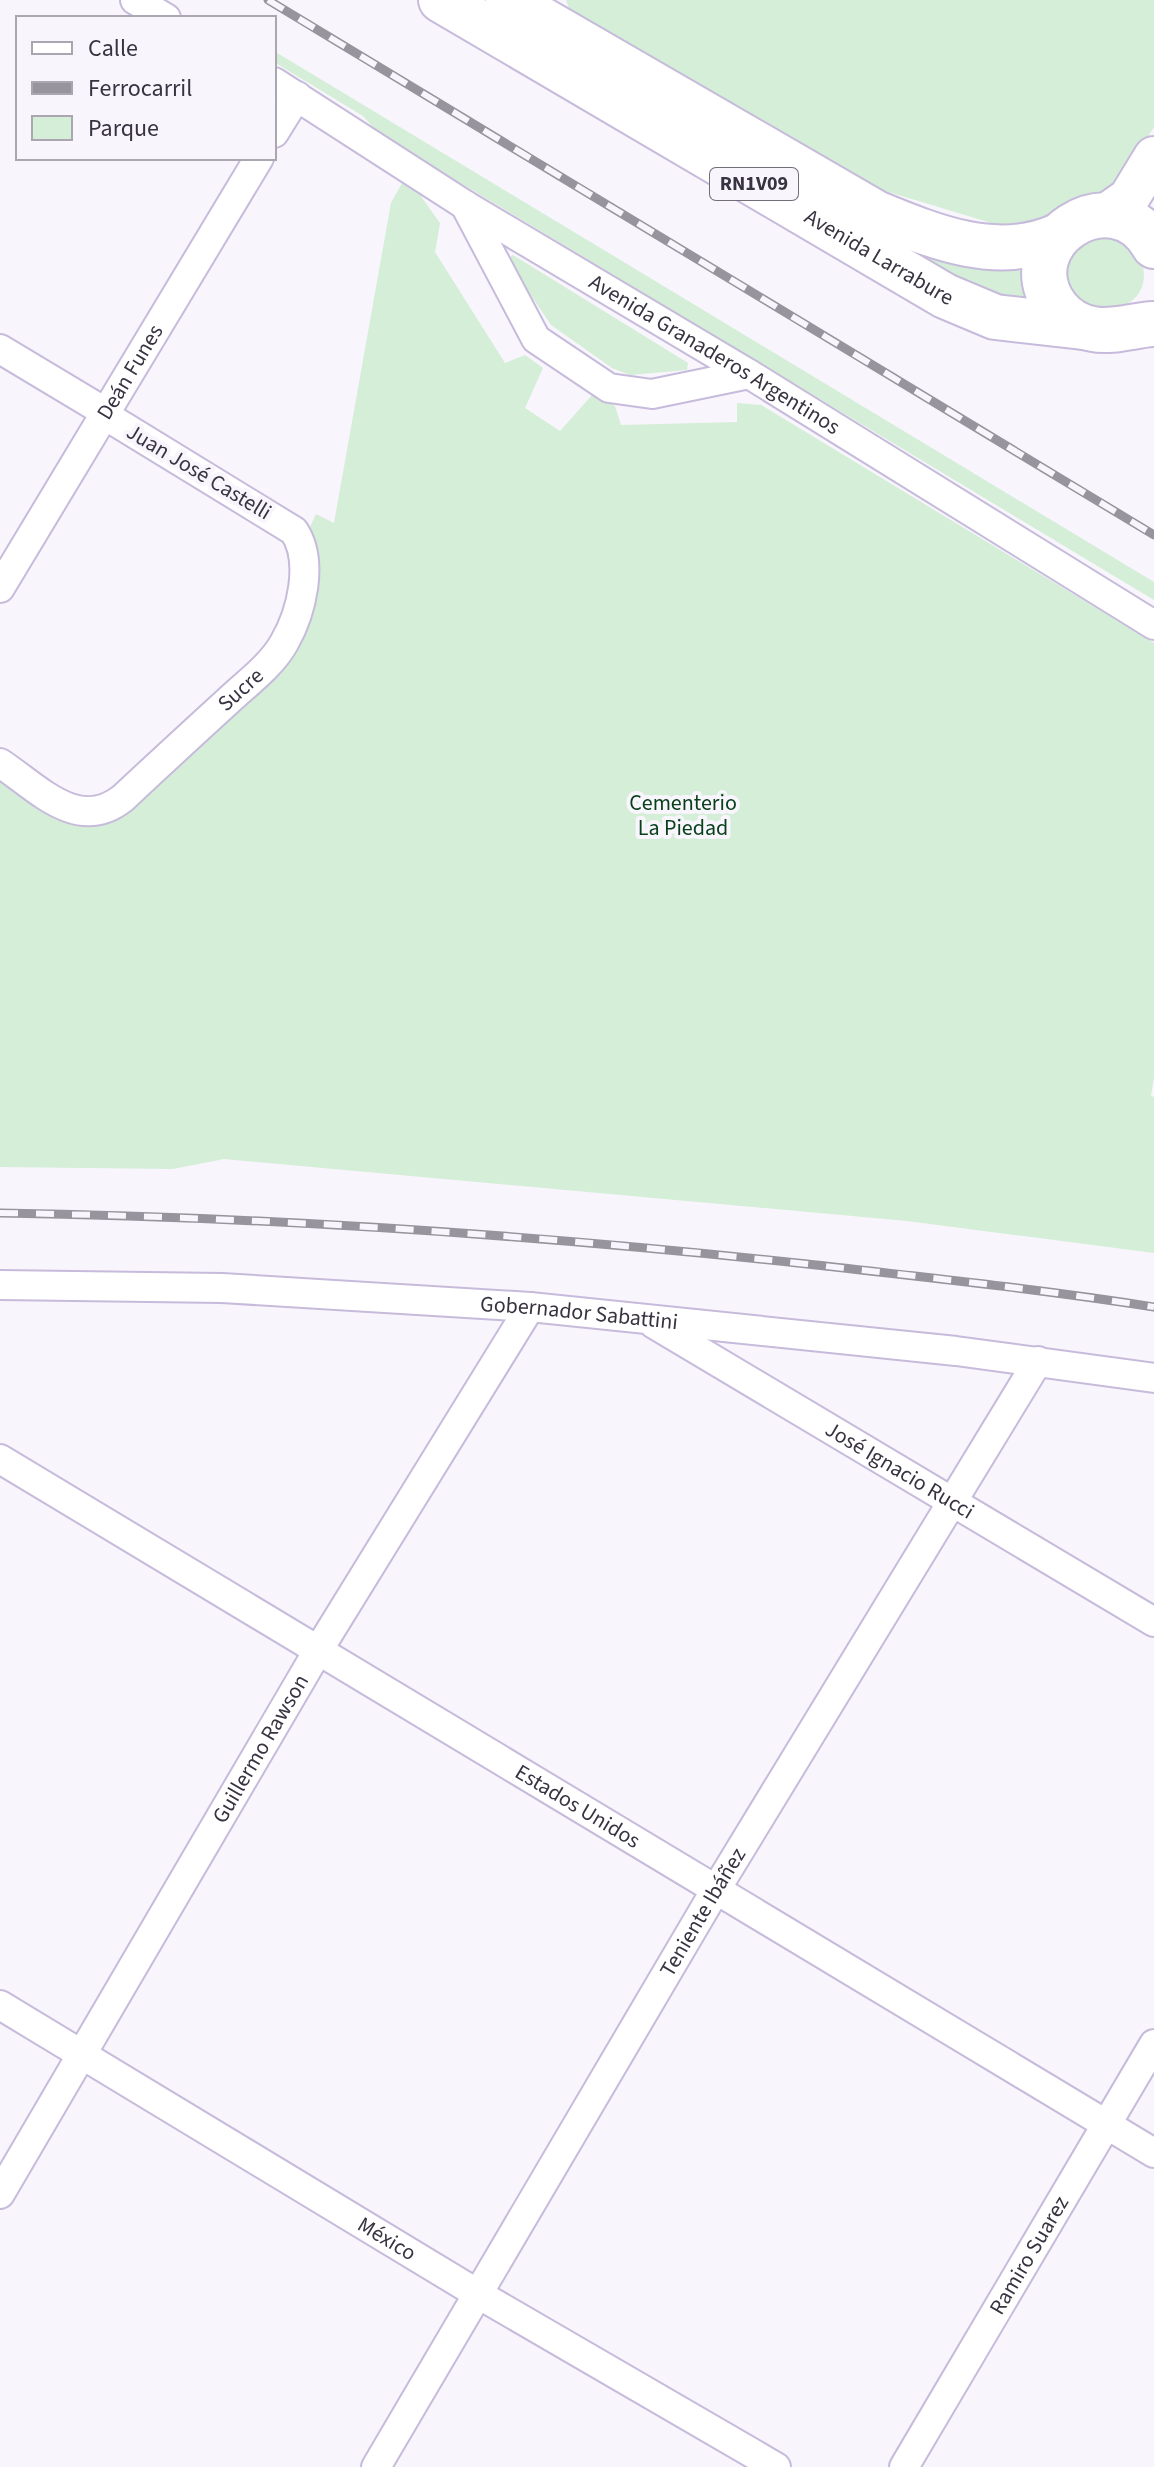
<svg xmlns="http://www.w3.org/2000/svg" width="1154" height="2467" font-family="'Source Sans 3',sans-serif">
	<rect width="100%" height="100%" fill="#f8f5fc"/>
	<path fill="#d4eed7" d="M 566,0 L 1154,0 L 1154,127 L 1111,193 L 1074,202 L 1039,221 L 998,225 L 882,190 L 839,171 L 571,14 Z
		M 548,46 L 980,264 L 1024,271 L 1033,305 L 983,296 Z
		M 274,51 L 1154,582 L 1154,600 L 379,134 L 363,116 L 274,62 Z
		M 402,183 L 420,195 L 440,223 L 435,252 L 505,363 L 525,355 L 543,368 L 525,408 L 560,431 L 593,394 L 615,406 L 621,425 L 737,422 L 737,403 L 761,405 L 1154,643 L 1154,1077 L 1151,1096 L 1154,1097 L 1154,1253 L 907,1221 L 224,1159 L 173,1169 L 0,1167 L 0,777 L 84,823 L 306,616 L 318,555 L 310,527 L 316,514 L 334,523 L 391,203 Z
		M 1105,232 L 1139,252 C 1154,291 1133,309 1096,313 L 1067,292 C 1065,246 1064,250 1105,232 Z
		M 513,255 L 688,363 L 687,370 L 630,375 L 612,368 L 551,325 L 511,266 L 508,259 Z"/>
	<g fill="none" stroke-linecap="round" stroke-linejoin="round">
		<defs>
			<g id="minor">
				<path d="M 135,0 L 166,18"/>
				<path id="s1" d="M 274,82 L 465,205 L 749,374 L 1154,625"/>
				<path d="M 274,133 L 297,96"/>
				<path d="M 465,205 L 536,339 L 609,388 L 652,394 L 749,374"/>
				<path d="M 0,349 L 105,412"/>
				<path id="s2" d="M 0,588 L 259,158"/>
				<path id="s3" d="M 0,763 C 38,788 78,834 123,798 C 158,765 193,733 228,701 C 247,683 271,666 284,643 C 302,612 314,561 294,531 L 103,414"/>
				<path id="s4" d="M 0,1285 L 222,1288 L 530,1307 L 956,1351 L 1154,1378"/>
				<path id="s5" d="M 654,1324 L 1154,1622"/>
				<path id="s6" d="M 0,1459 L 1154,2153"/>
				<path id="s7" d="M 0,2005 L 478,2294 L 776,2467"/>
				<path id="s8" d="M 0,2194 L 319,1649 L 530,1307"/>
				<path id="s9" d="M 376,2467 L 715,1891 L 1038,1361"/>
				<path id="s10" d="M 904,2467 L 1154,2044"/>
			</g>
			<path id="secondary" d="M 1105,215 L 1129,198 L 1154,157"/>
			<g id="primary">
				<path id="s11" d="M 441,0 L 945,296 L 995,317 L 1083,327"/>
				<path d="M 508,0 L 876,213 C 934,237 997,263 1058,236"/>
				<path d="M 1154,246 C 1113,174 1008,243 1057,308 C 1066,319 1079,327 1093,329 C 1112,333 1134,325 1154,324"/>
			</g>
		</defs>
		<use href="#minor" stroke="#c7bbdb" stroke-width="32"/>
		<use href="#secondary" stroke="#c7bbdb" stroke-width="44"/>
		<use href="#primary" stroke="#c7bbdb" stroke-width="48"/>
		<use href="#minor" stroke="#fff" stroke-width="28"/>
		<use href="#secondary" stroke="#fff" stroke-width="40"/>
		<use href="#primary" stroke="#fff" stroke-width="44"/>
		<defs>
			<path id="rail" d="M 268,0 L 1154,535
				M 0,1213 C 270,1217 538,1235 807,1264 C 923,1277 1039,1289 1154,1307"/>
		</defs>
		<use href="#rail" stroke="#98949e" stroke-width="9"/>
		<use href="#rail" stroke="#f8f5fc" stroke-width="6" stroke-dasharray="18" stroke-linecap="butt"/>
	</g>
	<g text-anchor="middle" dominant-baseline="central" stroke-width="8" stroke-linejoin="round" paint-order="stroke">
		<rect fill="#f8f5fc" stroke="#726d78" stroke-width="2" x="710" y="168" width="88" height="32" rx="6"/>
		<g font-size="20" font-weight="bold" fill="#383340">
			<text x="754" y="184">RN1V09</text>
		</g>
		<g font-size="22" fill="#383340" stroke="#f8f5fc">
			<text stroke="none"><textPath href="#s11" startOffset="508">Avenida Larrabure</textPath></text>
			<text stroke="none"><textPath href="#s1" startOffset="518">Avenida Granaderos Argentinos</textPath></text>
			<text stroke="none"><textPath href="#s2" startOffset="252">Deán Funes</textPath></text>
			<text transform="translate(199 472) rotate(31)">Juan José Castelli</text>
			<text stroke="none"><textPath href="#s3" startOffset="300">Sucre</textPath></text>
			<text stroke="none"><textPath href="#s4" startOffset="580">Gobernador Sabattini</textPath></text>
			<text stroke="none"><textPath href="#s5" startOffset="286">José Ignacio Rucci</textPath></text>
			<text stroke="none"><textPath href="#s8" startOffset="516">Guillermo Rawson</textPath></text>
			<text stroke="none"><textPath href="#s6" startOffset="674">Estados Unidos</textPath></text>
			<text stroke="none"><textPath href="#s9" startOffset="644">Teniente Ibáñez</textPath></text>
			<text stroke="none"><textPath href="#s7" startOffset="452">México</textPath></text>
			<text stroke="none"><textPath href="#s10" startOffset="246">Ramiro Suarez</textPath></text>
		</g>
		<g font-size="22" fill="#063f18" stroke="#f8f5fc">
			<text x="683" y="803">Cementerio<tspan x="683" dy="25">La Piedad</tspan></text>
		</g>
	</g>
	<rect x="16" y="16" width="260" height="144" fill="#f8f5fc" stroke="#aba7b1" stroke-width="2"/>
	<rect x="32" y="42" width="40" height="12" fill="#ffffff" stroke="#aba7b1" stroke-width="2"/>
	<text x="88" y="56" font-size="24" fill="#383340">Calle</text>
	<rect x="32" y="82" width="40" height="12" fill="#98949e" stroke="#aba7b1" stroke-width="2"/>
	<text x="88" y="96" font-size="24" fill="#383340">Ferrocarril</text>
	<rect x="32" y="116" width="40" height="24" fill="#d4eed7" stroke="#aba7b1" stroke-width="2"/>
	<text x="88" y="136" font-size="24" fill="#383340">Parque</text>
</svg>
